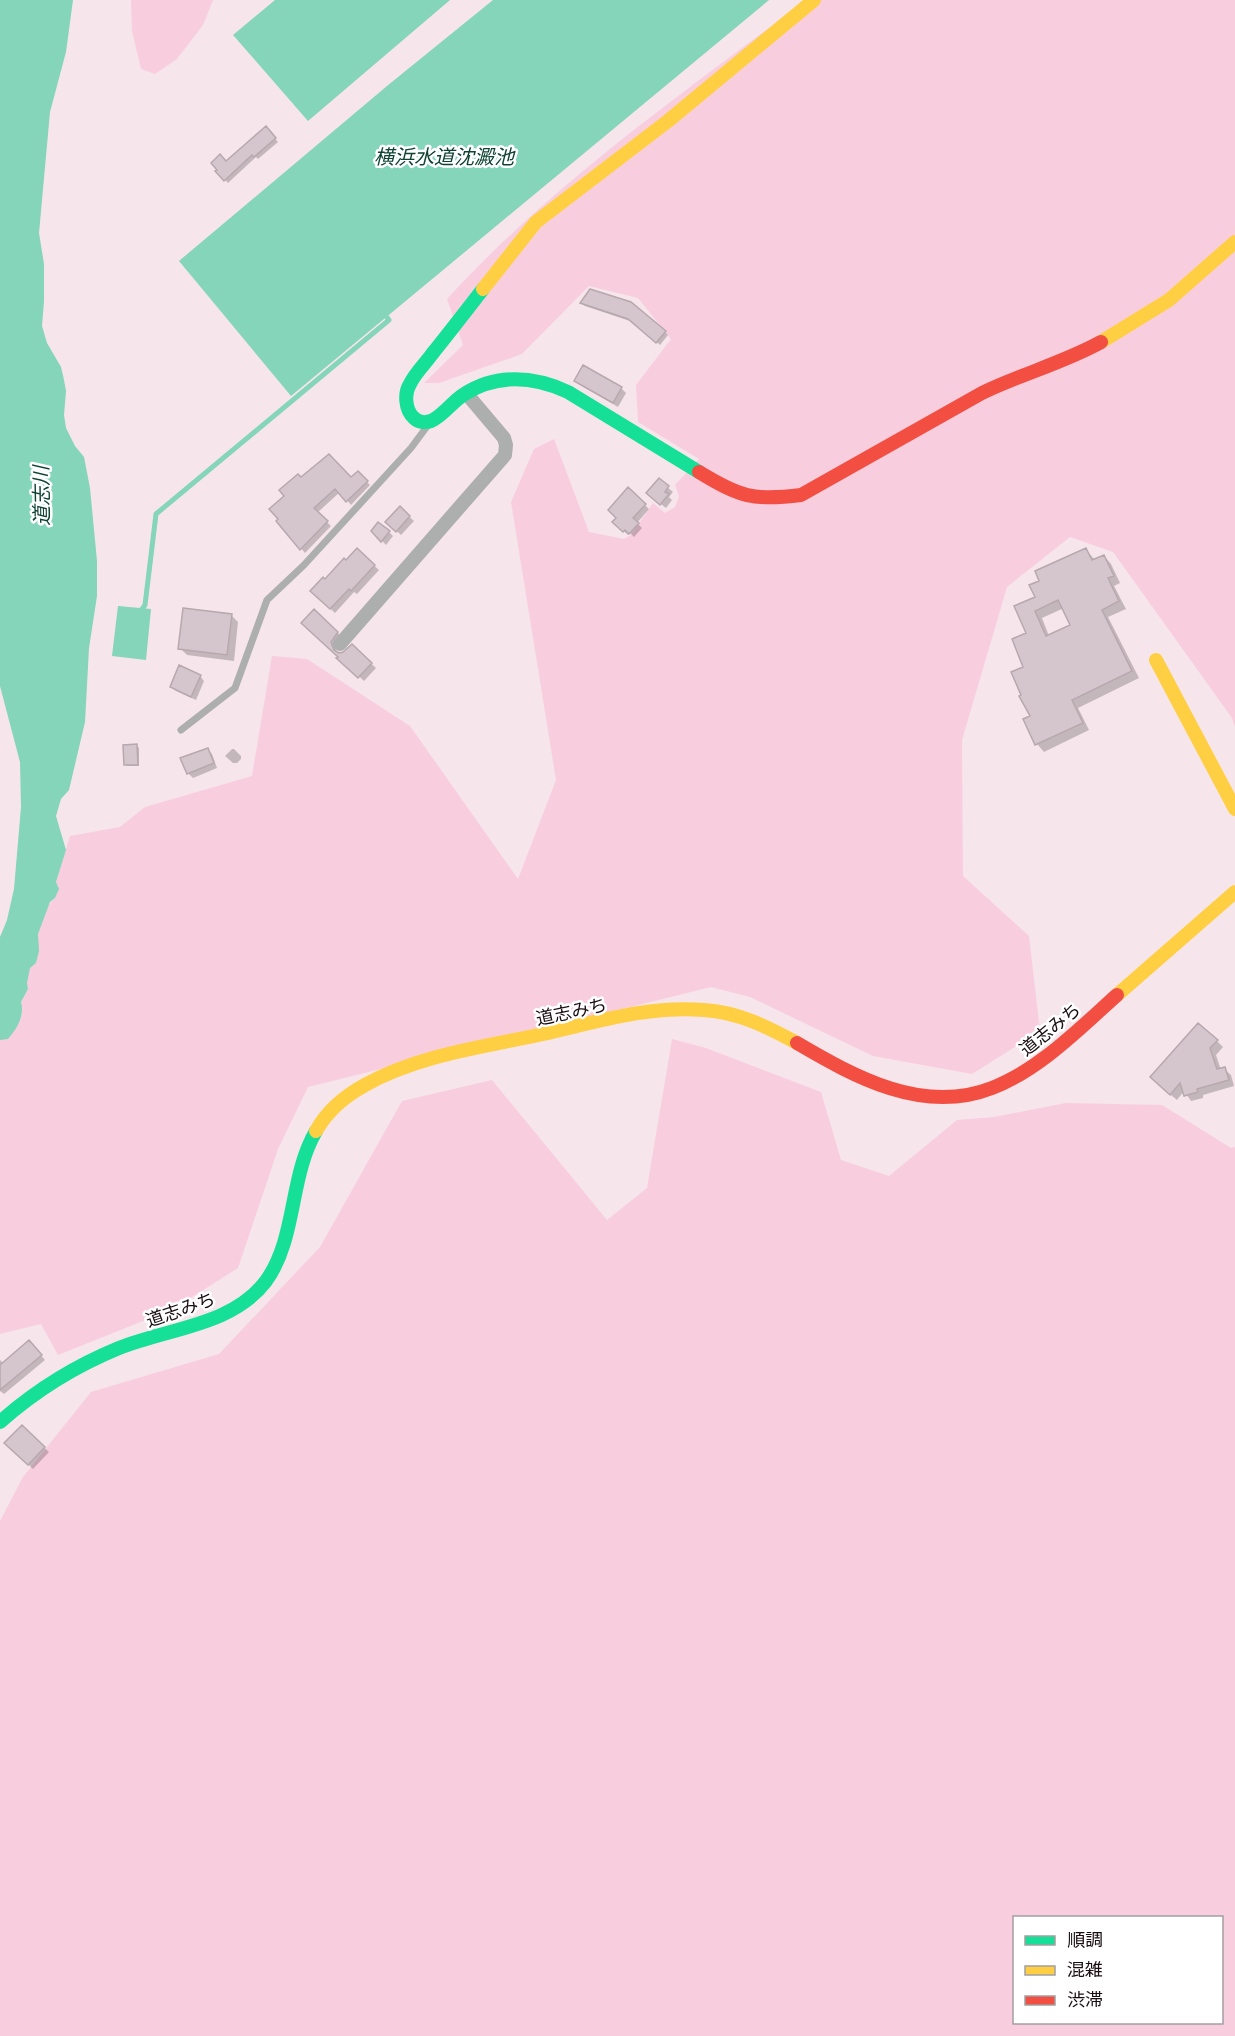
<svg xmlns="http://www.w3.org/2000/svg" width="1235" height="2036" font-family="Georgia,'Noto Sans JP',serif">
	<rect width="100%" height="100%" fill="#f6e5eb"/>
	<path fill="#f8cedf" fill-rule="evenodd" d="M 131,0 L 213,0 L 203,25 L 177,59 L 155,74 L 141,69 L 132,31 Z
		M 806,0 L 1235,0 L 1235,727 L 1232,718 L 1113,552 L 1070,537 L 1007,587 L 962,740 L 963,876 L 1029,936 L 1040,1031 L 972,1074 L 873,1056 L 750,997 L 711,987 L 308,1087 L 278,1149 L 238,1268 L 173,1309 L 58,1355 L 41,1324 L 0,1334 L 0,1040 C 14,1033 26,1019 21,1002 L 28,989 L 26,983 L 30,967 L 36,963 C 39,952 36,944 38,934 C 41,922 46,905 55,898 L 56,882 L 70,836 L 120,827 L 145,807 L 252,776 L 272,656 L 307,659 L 410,726 L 518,879 L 556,780 L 511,502 L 534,449 L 554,439 L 589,532 L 624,539 L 631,535 L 653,503 L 665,513 L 675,507 L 679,496 L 675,485 L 699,459 L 638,422 L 636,385 L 671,339 L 638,298 L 589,286 L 522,354 L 439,383 L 424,383 L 463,345 L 447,299 C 552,184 682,94 806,0 Z
		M 672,1039 L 706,1048 L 821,1092 L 841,1160 L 889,1176 L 957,1120 L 994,1117 L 1066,1103 L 1162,1105 L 1231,1148 L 1235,1147 L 1235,2036 L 0,2036 L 0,1521 L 23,1477 L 91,1392 L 219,1354 L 320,1247 L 402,1101 L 492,1080 L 607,1220 L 647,1188 ZM 1014,1918 L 1222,1918 L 1222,2022 L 1014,2022 Z"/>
	<path fill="#84d5b9" d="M 0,0 L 73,0 L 66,52 L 50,112 L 39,233 L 44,264 L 44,301 L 42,326 L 47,343 L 61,367 L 64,380 L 66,391 L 64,415 L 66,428 L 75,446 L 84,457 L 90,488 L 97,561 L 97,596 L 89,648 L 85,722 L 69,790 L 61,799 L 56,816 L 66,850 L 56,882 L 59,889 L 55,898 L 50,902 L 38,934 L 39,951 L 36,963 L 30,968 L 27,983 L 28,989 L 21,1002 C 25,1015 17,1029 8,1039 L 0,1040 L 0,937 L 7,920 L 14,889 L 21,807 L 20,762 L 0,686 Z
		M 275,0 L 450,0 L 308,121 L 233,35 Z
		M 493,0 L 769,0 L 291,396 L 179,261 L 387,86 Z
		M 118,606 L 151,609 L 146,660 L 112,656 Z"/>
	<path fill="#0003" fill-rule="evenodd" d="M 266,128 L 278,142 L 258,159 L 256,157 L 228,183 L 217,171 Z
		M 591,291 L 665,332 L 668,335 L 660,345 L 633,322 L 585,306 L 582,303 Z
		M 584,367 L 622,389 L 626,393 L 618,407 L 580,385 L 576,381 Z
		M 358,473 L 370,485 L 351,505 L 340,492 L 317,513 L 331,526 L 305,553 L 278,521 L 286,496 L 301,479 L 351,479 Z
		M 659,480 L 673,492 L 669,497 L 672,500 L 666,508 L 653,498 Z
		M 628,489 L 649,509 L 637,523 L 642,528 L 634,537 L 630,533 L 628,535 L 614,522 L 618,518 Z
		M 400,508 L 414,521 L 401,535 L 387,522 Z
		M 373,531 L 389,532 L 393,536 L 386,545 Z
		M 357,550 L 379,570 L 357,594 L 354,592 L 335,613 L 312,591 L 325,581 Z
		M 1086,550 L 1095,560 L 1104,556 L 1111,564 L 1120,583 L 1114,586 L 1126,609 L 1108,617 L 1139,678 L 1078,708 L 1089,730 L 1044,752 L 1037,744 L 1025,720 L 1032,717 L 1025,667 L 1028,634 L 1041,581 ZM 1064,608 L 1072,625 L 1049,636 L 1042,618 Z
		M 314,611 L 342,637 L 335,647 L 337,654 L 344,654 L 352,646 L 376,668 L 364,681 L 303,623 Z
		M 231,615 L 238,622 L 234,661 L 187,655 L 180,648 Z
		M 200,676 L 204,681 L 196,700 L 176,691 L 171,687 Z
		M 137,746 L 139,748 L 139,766 L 127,766 L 126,764 Z
		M 207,749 L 212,754 L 217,768 L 193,778 L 188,773 Z
		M 232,749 L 234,749 L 241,756 L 241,759 L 237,763 L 233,763 L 225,756 Z
		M 1217,1041 L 1223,1047 L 1216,1055 L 1221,1070 L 1224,1069 L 1231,1075 L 1234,1086 L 1203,1095 L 1203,1098 L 1191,1101 L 1184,1091 L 1177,1100 L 1158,1084 Z
		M 33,1346 L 45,1360 L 4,1394 L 0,1391 L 0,1360 L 4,1364 Z
		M 22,1427 L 49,1452 L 33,1469 L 6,1443 Z"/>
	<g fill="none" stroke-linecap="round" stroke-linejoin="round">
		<path stroke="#84d5b9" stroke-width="5" d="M 140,612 L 145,605 L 156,514 L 389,320 L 386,316"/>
	</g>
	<path fill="#d4c6cc" stroke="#b7a8ae" stroke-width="1.5" fill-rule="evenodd" d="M 266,126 L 276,138 L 254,157 L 252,155 L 224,181 L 215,171 L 217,170 L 211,163 L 220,154 L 226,161 Z
		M 590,289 L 631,302 L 666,331 L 656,343 L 628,319 L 580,303 Z
		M 583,365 L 622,387 L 613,403 L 574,381 Z
		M 329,454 L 351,477 L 358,471 L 368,481 L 346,502 L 335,489 L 314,508 L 328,521 L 300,550 L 276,521 L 278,519 L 269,509 L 284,496 L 279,490 L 298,474 L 301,477 Z
		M 659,478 L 669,486 L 665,492 L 669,494 L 660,505 L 646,493 Z
		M 628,487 L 646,504 L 633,518 L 639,523 L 629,534 L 625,530 L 623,532 L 612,522 L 616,518 L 608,510 Z
		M 400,506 L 410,516 L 396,532 L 385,522 Z
		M 378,522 L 390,531 L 381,542 L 371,531 Z
		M 357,548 L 375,565 L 351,591 L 349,589 L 330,609 L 310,591 L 323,577 L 325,579 L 344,558 L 346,560 Z
		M 1086,548 L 1092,560 L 1104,555 L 1114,576 L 1108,578 L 1119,601 L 1102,610 L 1132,671 L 1072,700 L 1083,723 L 1035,745 L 1023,719 L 1030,716 L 1019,696 L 1021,695 L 1011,672 L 1023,667 L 1012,639 L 1026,633 L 1014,606 L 1035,597 L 1029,585 L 1039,581 L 1035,571 ZM 1058,600 L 1070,625 L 1046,636 L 1035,611 Z
		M 183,608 L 232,614 L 227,655 L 178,649 Z
		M 314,609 L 338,632 L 331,642 L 334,650 L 339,653 L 343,652 L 352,644 L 372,663 L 358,678 L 336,658 L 338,657 L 301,623 Z
		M 179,665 L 201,675 L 191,697 L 170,687 Z
		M 137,744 L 138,765 L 124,765 L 123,745 Z
		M 208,748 L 214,763 L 187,774 L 180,758 Z
		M 1198,1023 L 1218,1040 L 1210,1048 L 1217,1069 L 1225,1067 L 1229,1080 L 1197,1089 L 1198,1092 L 1184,1096 L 1180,1083 L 1170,1095 L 1150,1077 Z
		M 29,1340 L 42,1355 L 0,1390 L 0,1365 Z
		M 22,1425 L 45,1447 L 28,1465 L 4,1443 Z"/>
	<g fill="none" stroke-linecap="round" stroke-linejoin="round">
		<path stroke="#acafad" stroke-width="7" d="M 181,730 L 235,688 L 267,600 L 304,565 L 411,448 L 428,425"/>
		<path stroke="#acafad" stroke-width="14" d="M 340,644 L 505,455 L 506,445 L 504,438 L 466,393"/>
		<path stroke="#16e098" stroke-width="14" d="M 483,289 C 466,311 449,333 432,354 C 425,364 415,373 410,384 C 404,393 405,410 414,418 C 418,422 425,423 431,421 C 443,416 452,402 463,395 C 496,373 534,376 568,392 L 699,472
			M 0,1422 C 36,1390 75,1366 119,1348 C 168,1328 232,1326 266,1281 C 297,1238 289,1177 316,1131"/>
		<path stroke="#ffcf43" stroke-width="14" d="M 483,289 L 536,222 L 668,121 L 814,0
			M 1101,342 L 1169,300 L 1235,242
			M 1156,660 L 1235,809
			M 1117,995 L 1235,892
			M 316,1131 C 327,1111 345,1096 365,1085 C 418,1055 484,1047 543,1034 C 596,1022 649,1005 704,1010 C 738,1012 768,1027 797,1043"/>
		<path stroke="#f24e42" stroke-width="14" d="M 699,472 C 740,497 753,501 801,495 L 982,393 C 1021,374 1063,363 1101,342
			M 797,1043 C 855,1077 923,1115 992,1088 C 1039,1070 1079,1029 1117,995"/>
	</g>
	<g text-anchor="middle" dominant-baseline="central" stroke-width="5" stroke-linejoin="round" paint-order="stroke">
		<g font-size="18" fill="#1a0e13" stroke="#fff">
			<text transform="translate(571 1010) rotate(-12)">道志みち</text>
			<text transform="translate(1049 1028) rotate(-39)">道志みち</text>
			<text transform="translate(180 1308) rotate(-19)">道志みち</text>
		</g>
		<g font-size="20" font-style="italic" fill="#0e4332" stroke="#fff">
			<text x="444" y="155">横浜水道沈澱池</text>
			<text transform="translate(40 496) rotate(-91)">道志川</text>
		</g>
	</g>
	<rect x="1013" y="1916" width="210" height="108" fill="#ffffff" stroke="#a39fa1" stroke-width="1.5"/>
	<rect x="1025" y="1936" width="30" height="9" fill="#16e098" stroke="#a39fa1" stroke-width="1.5"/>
	<text x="1067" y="1946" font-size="18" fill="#1a0e13">順調</text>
	<rect x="1025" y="1966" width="30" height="9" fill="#ffcf43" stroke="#a39fa1" stroke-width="1.5"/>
	<text x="1067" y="1976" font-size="18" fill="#1a0e13">混雑</text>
	<rect x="1025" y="1996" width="30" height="9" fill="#f24e42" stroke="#a39fa1" stroke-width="1.5"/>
	<text x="1067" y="2006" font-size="18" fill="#1a0e13">渋滞</text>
</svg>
